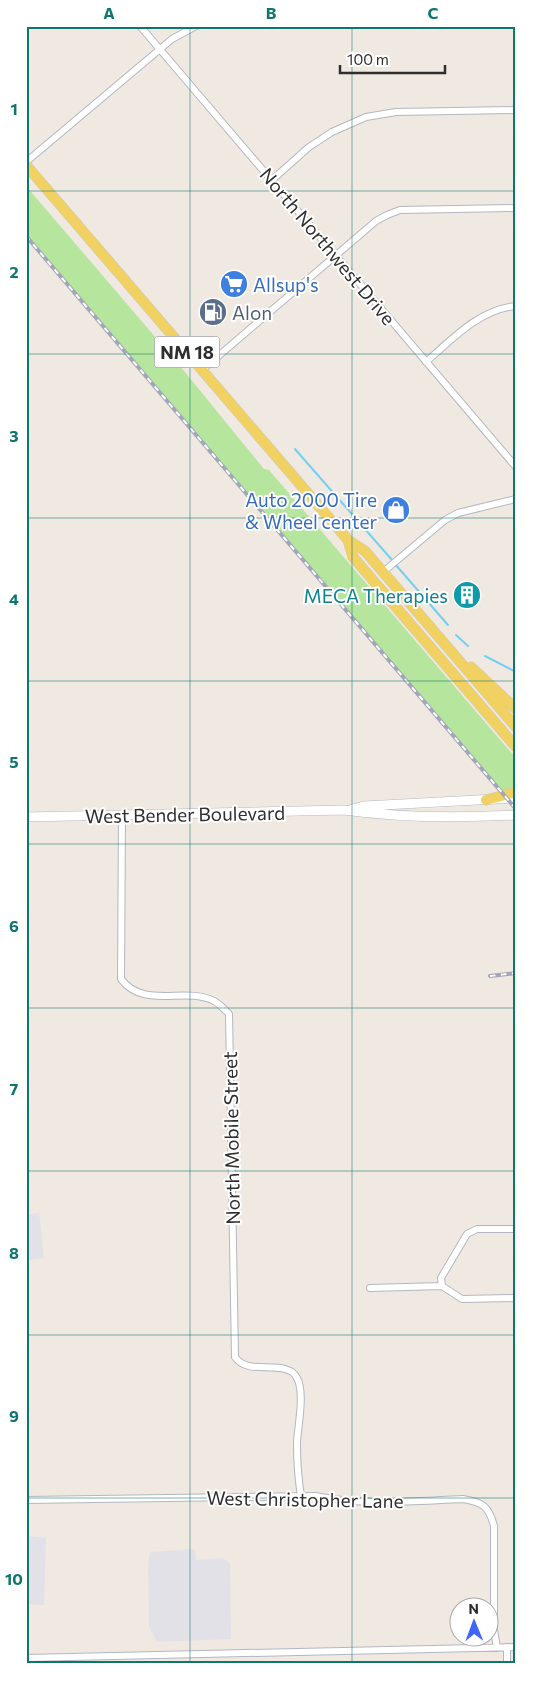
<svg xmlns="http://www.w3.org/2000/svg" width="542" height="1689" font-family="Commissioner,sans-serif">
	<rect width="100%" height="100%" fill="#efe9e1"/>
	<path fill="#e3e1e8" d="M 39,1213 L 44,1258 L 26,1260 L 26,1215 Z
		M 26,1536 L 46,1538 L 44,1605 L 26,1604 Z
		M 195,1549 L 196,1560 L 223,1558 L 230,1564 L 231,1639 L 157,1642 L 149,1626 L 148,1565 L 150,1552 Z"/>
	<path fill="#b6e59e" d="M 26,186 L 180,366 L 264,469 L 269,470 L 515,757 L 516,789 L 503,792 L 26,234 Z"/>
	<g fill="none" stroke-linecap="round" stroke-linejoin="round">
		<path stroke="#75cff0" stroke-width="2" d="M 295,449 L 392,560
			M 395,564 L 448,625
			M 456,635 L 468,646
			M 485,656 L 516,672"/>
		<defs>
			<path id="street" d="M 140,26 L 516,467
				M 26,162 L 172,39 L 196,26
				M 272,180 L 309,147 L 332,132 L 366,117 L 396,112 L 516,110
				M 426,362 C 452,339 480,309 516,306
				M 202,370 L 376,221 L 387,215 L 400,210 L 516,208
				M 383,572 L 445,520 L 458,513 L 516,499
				M 122,815 L 121,979 C 144,1010 185,986 214,1001 C 220,1004 224,1009 229,1014 L 235,1357 C 246,1373 269,1364 285,1369 C 291,1371 294,1372 297,1378 C 305,1392 298,1426 297,1442 C 297,1460 298,1478 301,1496
				M 442,1286 L 441,1278 L 467,1234 L 477,1229 L 516,1229
				M 370,1288 L 442,1286 L 462,1299 L 516,1298
				M 26,1500 L 315,1496 C 365,1506 413,1501 463,1499 C 482,1502 489,1506 494,1526 L 494,1630 L 497,1648
				M 507,1647 L 507,1663
				M 26,1658 L 516,1647"/>
			<path id="secondary" d="M 352,809 L 364,806 L 516,798
				M 26,817 L 344,810 C 401,818 459,818 516,815"/>
			<path id="primary" d="M 26,165 L 348,540 L 365,551 L 516,727
				M 348,540 L 353,557 L 516,747
				M 471,667 L 516,709
				M 486,800 L 516,792"/>
		</defs>
		<use href="#street" stroke="#b4b7c1" stroke-width="8"/>
		<use href="#secondary" stroke="#b4b7c1" stroke-width="10"/>
		<use href="#primary" stroke="#c9c9c9" stroke-width="11"/>
		<use href="#street" stroke="#fff" stroke-width="6"/>
		<use href="#secondary" stroke="#fff" stroke-width="9"/>
		<use href="#primary" stroke="#f2d163" stroke-width="10"/>
		<defs>
			<path id="rail" d="M 26,236 L 516,809
				M 490,976 L 516,973"/>
		</defs>
		<use href="#rail" stroke="#a3a6b8" stroke-width="4"/>
		<use href="#rail" stroke="#fff" stroke-width="2" stroke-dasharray="5.5" stroke-linecap="butt"/>
	</g>
	<path fill="none" stroke="#0f766e" stroke-width="1" stroke-opacity="0.55" d="M 190,26 L 190,1663M 352,26 L 352,1663M 26,191 L 516,191M 26,354 L 516,354M 26,518 L 516,518M 26,681 L 516,681M 26,844 L 516,844M 26,1008 L 516,1008M 26,1171 L 516,1171M 26,1335 L 516,1335M 26,1498 L 516,1498"/>
	<defs>
		<symbol id="supermarket-disc" viewBox="-11 -11 22 22"><circle r="9.5" fill="#3f7fe0" stroke="#fff"/><path d="M-6-5.5h2.5l.6 2H6L4.5 2H-2.5L-4.4-4H-6ZM-1.5 3.2a1.3 1.3 0 1 0 .1 0ZM3 3.2a1.3 1.3 0 1 0 .1 0Z" fill="#fff"/></symbol>
		<symbol id="fuel-disc" viewBox="-11 -11 22 22"><circle r="9.5" fill="#5c6f8a" stroke="#fff"/><path d="M-5.5-6h7V0h2V4h1.3V-2.5L3-4.5l.8-.8L6-3V5H2.5V1h-1V6h-7ZM-4.2-4.7v3.2H.2V-4.7Z" fill="#fff"/></symbol>
		<symbol id="shop-disc" viewBox="-11 -11 22 22"><circle r="9.5" fill="#3f7fe0" stroke="#fff"/><path d="M-5-2.5h2.3a2.7 3.5 0 0 1 5.4 0H5L5.5 6h-11ZM-1.5-2.5h3a1.5 2.3 0 0 0-3 0Z" fill="#fff"/></symbol>
		<symbol id="building-disc" viewBox="-11 -11 22 22"><circle r="9.5" fill="#0f9aa8" stroke="#fff"/><path d="M-4-6H4V6H1V3H-1V6H-4ZM-2.5-4.3h1.7v1.8h-1.7ZM.8-4.3h1.7v1.8H.8ZM-2.5-1h1.7V.8h-1.7ZM.8-1h1.7V.8H.8Z" fill="#fff"/></symbol>
	</defs>
	<g fill-rule="evenodd">
		<use href="#supermarket-disc" x="218" y="268" width="32" height="32"/>
		<use href="#fuel-disc" x="197" y="296" width="32" height="32"/>
		<use href="#shop-disc" x="380" y="494" width="32" height="32"/>
		<use href="#building-disc" x="451" y="579" width="32" height="32"/>
	</g>
	<g text-anchor="middle" dominant-baseline="central" stroke-width="4" stroke-linejoin="round" paint-order="stroke">
		<rect fill="#fff" stroke="#6d6d6d" stroke-width="1" x="154.5" y="336.5" width="65" height="31" rx="4"/>
		<g font-size="18" font-weight="bold" fill="#2e2e2e">
			<text x="187" y="352">NM 18</text>
		</g>
		<g font-size="19" fill="#2e2e2e" stroke="#fff">
			<text transform="translate(328 246) rotate(50)">North Northwest Drive</text>
			<text transform="translate(185 814) rotate(-1)">West Bender Boulevard</text>
			<text transform="translate(231 1138) rotate(-91)">North Mobile Street</text>
			<text transform="translate(305 1499) rotate(1)">West Christopher Lane</text>
		</g>
		<g font-size="19" fill="#366cbe" stroke="#fff" text-anchor="start">
			<text x="253" y="284">Allsup's</text>
			<text x="377" y="499" text-anchor="end">Auto 2000 Tire<tspan x="377" dy="22">&amp; Wheel center</tspan></text>
		</g>
		<g font-size="19" fill="#4e5e75" stroke="#fff" text-anchor="start">
			<text x="232" y="312">Alon</text>
		</g>
		<g font-size="19" fill="#0d838f" stroke="#fff" text-anchor="end">
			<text x="448" y="595">MECA Therapies</text>
		</g>
	</g>
	<rect width="542" height="1689" fill="none" stroke="#ffffff" stroke-width="55"/>
	<g transform="translate(474 1622) rotate(359)"><circle r="24" fill="#ffffff" stroke="#ababab"/>
	<path d="M0-4L9 19L0 12L-9 19Z" fill="#4264fb"/>
	<text y="-8" font-size="14" font-weight="bold" text-anchor="middle" fill="#2e2e2e">N</text>
	</g>
	<path d="M340 65v8h105v-8" fill="none" stroke="#2e2e2e" stroke-width="2.5"/>
	<text x="347" y="65" font-size="15" fill="#2e2e2e" stroke="#ffffff" stroke-width="4" paint-order="stroke">100 m</text>
	<rect x="28" y="28" width="486" height="1634" fill="none" stroke="#0f766e" stroke-width="2"/>
	<g font-size="16" text-anchor="middle" font-weight="bold" fill="#0f766e">
		<text x="109" y="19">A</text>
		<text x="271" y="19">B</text>
		<text x="433" y="19">C</text>
		<text x="14" y="115">1</text>
		<text x="14" y="278">2</text>
		<text x="14" y="442">3</text>
		<text x="14" y="605">4</text>
		<text x="14" y="768">5</text>
		<text x="14" y="932">6</text>
		<text x="14" y="1095">7</text>
		<text x="14" y="1259">8</text>
		<text x="14" y="1422">9</text>
		<text x="14" y="1585">10</text>
	</g>
</svg>
